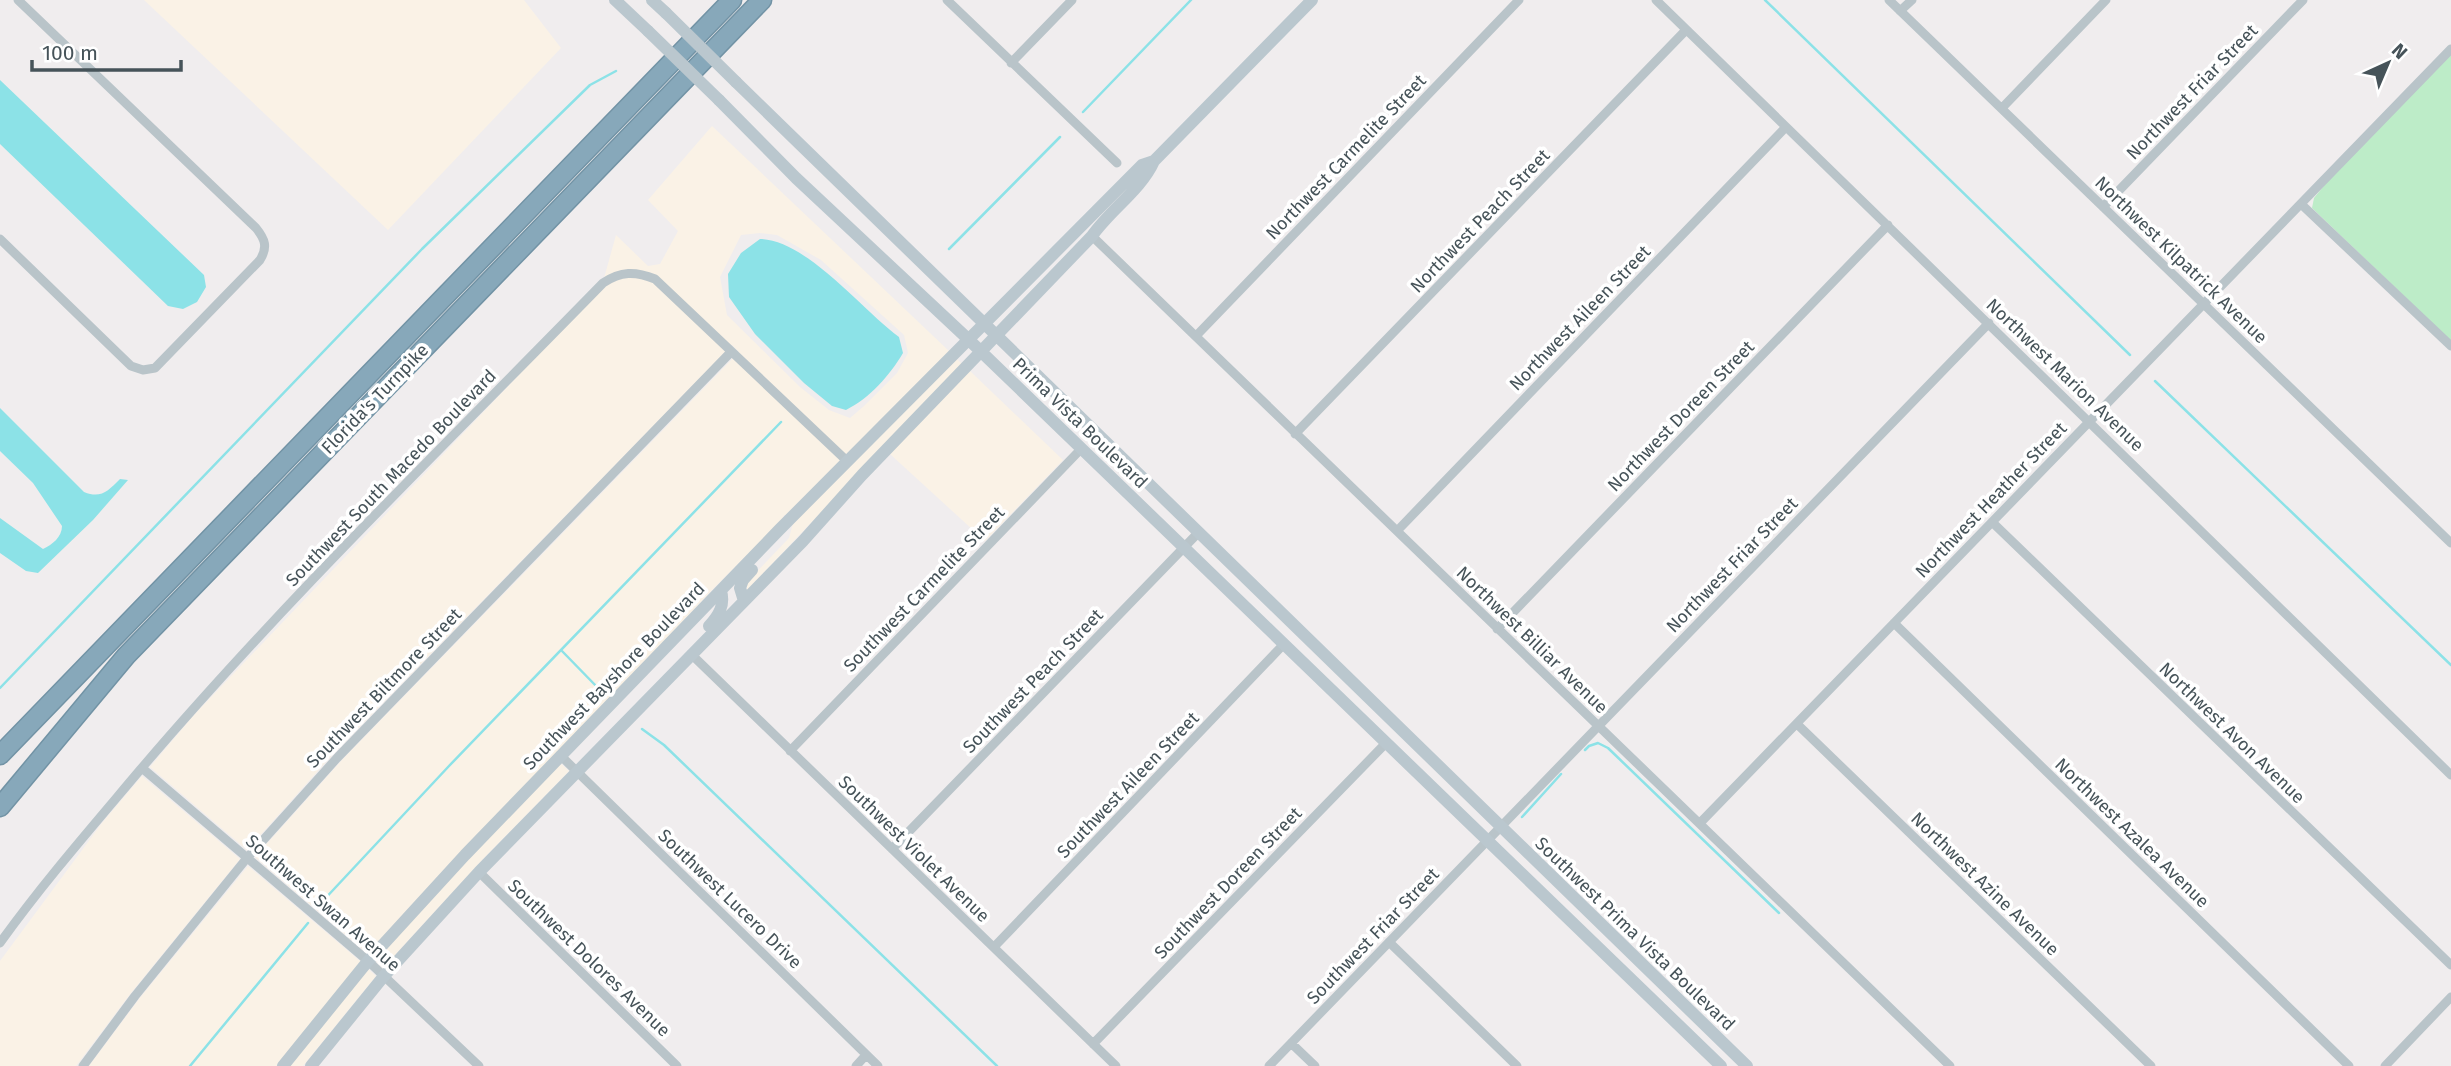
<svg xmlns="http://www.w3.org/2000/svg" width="2451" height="1066" font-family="'Fira Sans',sans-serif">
	<rect width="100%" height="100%" fill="#f0edee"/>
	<path fill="#faf2e6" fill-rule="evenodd" d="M 144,0 L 524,0 L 561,48 L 388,230 Z
		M 712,126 L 949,351 L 787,515 L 784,515 L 783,519 L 715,587 L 368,954 L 255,857 L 341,761 L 739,352 L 732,345 L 333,754 L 247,850 L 150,767 L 194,715 L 601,289 L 616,235 L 648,266 L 660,264 L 678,231 L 648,200 ZM 760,233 L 777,235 L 821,260 L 904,335 L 908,353 L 897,373 L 864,406 L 850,418 L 829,410 L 800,387 L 727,315 L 720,277 L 741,235 Z
		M 956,358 L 962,364 L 747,590 L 747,582 L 789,538 L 793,523 Z
		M 970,371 L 1063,460 L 985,541 L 890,454 Z
		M 560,763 L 569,771 L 483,859 L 383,968 L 376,961 L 428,902 Z
		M 142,776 L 240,859 L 131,993 L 76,1066 L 0,1066 L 0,961 L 102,823 Z
		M 248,866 L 361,962 L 276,1066 L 89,1066 L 139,999 Z
		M 368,969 L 376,976 L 303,1066 L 290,1066 Z"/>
	<path fill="#bdecc8" d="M 2451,54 L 2451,341 L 2312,208 L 2314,198 L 2332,176 Z"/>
	<path fill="#8ce2e7" d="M 0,80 L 204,275 L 206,287 L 197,302 L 183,309 L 168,306 L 0,144 Z
		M 760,239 C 808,241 861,309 899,337 L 903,353 C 890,375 870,398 846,410 L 832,406 L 804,383 L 755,334 L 729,297 L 728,274 L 741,253 Z
		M 0,408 L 84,492 C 101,499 108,491 120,479 L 128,480 L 93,520 L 38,573 L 26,571 L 0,553 L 0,518 L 43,549 C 52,545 62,537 62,526 L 33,483 L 0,451 Z"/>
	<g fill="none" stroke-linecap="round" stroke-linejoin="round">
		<path stroke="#8ce2e7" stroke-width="2.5" d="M 1765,0 L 2130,355
			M 1083,112 L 1191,0
			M 949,249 L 1060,137
			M 2155,381 L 2451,665
			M 561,650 L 599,689
			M 0,688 L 422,249 L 590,85 L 616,71
			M 642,729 L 664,745 L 997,1066
			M 1585,750 L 1589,746 L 1598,743 L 1608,748 L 1779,913
			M 1522,817 L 1561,774
			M 320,904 L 449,766 L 781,422
			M 190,1066 L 308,923"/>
		<defs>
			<path id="motorway" d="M 0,755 L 732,0
				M 0,807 L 126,656 L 762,0"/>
		</defs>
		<use href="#motorway" stroke="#7293a5" stroke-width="21"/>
		<path stroke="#b9c4c9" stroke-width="9" d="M 947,0 L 1117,163
			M 1656,0 L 2451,775
			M 1889,0 L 2451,543
			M 1900,11 L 1912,0
			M 1011,63 L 1072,0
			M 2002,108 L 2106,0
			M 2301,204 L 2451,346
			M 2103,207 L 2303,0
			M 1092,236 L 1950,1066
			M 0,239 L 131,366 L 143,370 L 155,368 L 260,260 C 268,247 265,239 256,228 L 18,0
			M 1196,336 L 1519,0
			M 1295,434 L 1686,30
			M 1992,522 L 2451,965
			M 1397,531 L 1786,127
			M 1894,623 L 2349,1066
			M 1497,629 L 1888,225
			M 691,654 L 1116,1066
			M 1797,724 L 2151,1066
			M 790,751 L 1081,449
			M 560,755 L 878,1066
			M 142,768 L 368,961 L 479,1066
			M 1700,823 L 2451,49
			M 892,849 L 1197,534
			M 479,872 L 677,1066
			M 1389,942 L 1517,1066
			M 0,943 C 43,883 92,827 140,770 C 285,600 446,444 603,283 C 621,271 635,271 655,279 L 847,461
			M 994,947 L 1284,644
			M 1291,1043 L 1315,1066
			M 1093,1044 L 1386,743
			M 83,1066 L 135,996 L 247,858 L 337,758 L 731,352
			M 856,1066 L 866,1055
			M 1269,1066 L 1989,323
			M 2385,1066 L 2451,997"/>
		<path stroke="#bac7ce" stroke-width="12" d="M 615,0 L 648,31
			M 652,0 L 666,13
			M 736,82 C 1072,410 1408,739 1747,1066
			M 719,100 L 796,178 L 968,339 L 1721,1066
			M 744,601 L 740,588 L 743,580 L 752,570
			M 709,626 C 719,615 725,605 721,591
			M 283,1066 L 368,961 L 465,855 L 779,530 L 1142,165 L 1154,161
			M 311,1066 L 384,976 L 479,872 L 803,541 L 862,475 L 1092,236 C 1110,210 1141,190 1154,161 L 1312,0"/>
		<use href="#motorway" stroke="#87a8ba" stroke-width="18"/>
		<path stroke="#bac7ce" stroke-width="12" d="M 666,13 L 736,82
			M 648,31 L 719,100"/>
	</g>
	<g text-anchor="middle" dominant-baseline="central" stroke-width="7" stroke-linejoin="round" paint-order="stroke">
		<g font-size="18" fill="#465359" stroke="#fff">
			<text transform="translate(2192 92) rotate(-46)">Northwest Friar Street</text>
			<text transform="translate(1346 157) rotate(-46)">Northwest Carmelite Street</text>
			<text transform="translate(1480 221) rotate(-46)">Northwest Peach Street</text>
			<text transform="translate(2181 260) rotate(44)">Northwest Kilpatrick Avenue</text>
			<text transform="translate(1580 318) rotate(-46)">Northwest Aileen Street</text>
			<text transform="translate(2065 375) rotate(44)">Northwest Marion Avenue</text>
			<text transform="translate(375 399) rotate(-46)">Florida's Turnpike</text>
			<text transform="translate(1681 416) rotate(-46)">Northwest Doreen Street</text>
			<text transform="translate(1080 423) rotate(44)">Prima Vista Boulevard</text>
			<text transform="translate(391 478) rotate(-46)">Southwest South Macedo Boulevard</text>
			<text transform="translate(1991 500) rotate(-46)">Northwest Heather Street</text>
			<text transform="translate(1732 565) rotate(-46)">Northwest Friar Street</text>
			<text transform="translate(924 589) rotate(-46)">Southwest Carmelite Street</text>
			<text transform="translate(1532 640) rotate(44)">Northwest Billiar Avenue</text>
			<text transform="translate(614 676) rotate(-46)">Southwest Bayshore Boulevard</text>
			<text transform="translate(1033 681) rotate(-46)">Southwest Peach Street</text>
			<text transform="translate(384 688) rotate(-46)">Southwest Biltmore Street</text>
			<text transform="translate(2232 733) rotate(44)">Northwest Avon Avenue</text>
			<text transform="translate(1128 785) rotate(-46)">Southwest Aileen Street</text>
			<text transform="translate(2132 833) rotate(44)">Northwest Azalea Avenue</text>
			<text transform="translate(914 849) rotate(44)">Southwest Violet Avenue</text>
			<text transform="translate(1228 883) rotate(-46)">Southwest Doreen Street</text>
			<text transform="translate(1985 884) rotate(44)">Northwest Azine Avenue</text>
			<text transform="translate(730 899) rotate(44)">Southwest Lucero Drive</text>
			<text transform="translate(323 903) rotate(41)">Southwest Swan Avenue</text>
			<text transform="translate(1635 934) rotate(44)">Southwest Prima Vista Boulevard</text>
			<text transform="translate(1373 936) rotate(-46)">Southwest Friar Street</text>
			<text transform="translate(589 958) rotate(44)">Southwest Dolores Avenue</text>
		</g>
	</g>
	<g transform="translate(2388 63) rotate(44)" stroke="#ffffff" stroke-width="5" paint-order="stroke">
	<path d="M0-5L12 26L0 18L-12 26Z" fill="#465359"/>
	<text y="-10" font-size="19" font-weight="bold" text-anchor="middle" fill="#465359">N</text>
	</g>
	<path d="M32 60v10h149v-10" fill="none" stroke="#465359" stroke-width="3.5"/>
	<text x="42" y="60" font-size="21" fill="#465359" stroke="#ffffff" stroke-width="5" paint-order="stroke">100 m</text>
</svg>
